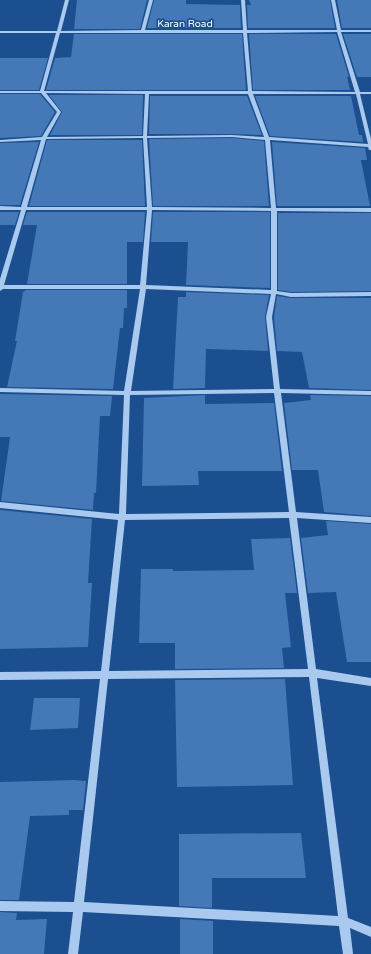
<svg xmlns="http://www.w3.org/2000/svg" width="371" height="954" font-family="'Varela Round',sans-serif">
	<rect width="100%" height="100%" fill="#1b4f8f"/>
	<path fill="#4478b7" d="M 77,0 L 147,0 L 140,29 L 74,29 Z
		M 154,0 L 186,0 L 186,4 L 240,5 L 241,28 L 147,28 Z
		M 249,0 L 330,0 L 335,28 L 248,28 L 247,5 L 251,5 Z
		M 337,0 L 371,0 L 371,28 L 342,28 Z
		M 74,34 L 242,34 L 246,90 L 46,90 L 55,58 L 71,57 Z
		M 249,34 L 336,34 L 349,77 L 347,77 L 350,90 L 253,90 Z
		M 343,34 L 371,34 L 371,77 L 357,77 Z
		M 0,58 L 48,58 L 39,90 L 0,90 Z
		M 0,94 L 40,94 L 55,112 L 41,136 L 0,138 Z
		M 49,95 L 143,95 L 142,135 L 50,135 L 62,112 Z
		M 150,96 L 247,96 L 262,135 L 232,134 L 149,134 Z
		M 255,96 L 351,96 L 359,135 L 362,135 L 363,142 L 270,136 Z
		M 232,138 L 264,141 L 269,206 L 153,206 L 149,139 Z
		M 47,140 L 142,140 L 145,206 L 29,206 Z
		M 39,142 L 20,205 L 0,205 L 0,143 Z
		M 272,142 L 365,148 L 367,160 L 361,160 L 370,206 L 277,206 Z
		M 0,212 L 19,212 L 15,225 L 0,225 Z
		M 27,212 L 145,212 L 143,242 L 127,242 L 127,284 L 27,284 L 37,225 L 23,225 Z
		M 153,212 L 270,212 L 270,288 L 186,285 L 188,242 L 151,242 Z
		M 278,213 L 371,213 L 371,291 L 291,292 L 278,290 Z
		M 26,290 L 127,290 L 127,308 L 124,308 L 123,328 L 120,328 L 113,389 L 7,387 L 17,341 L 15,341 L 23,292 Z
		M 186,292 L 269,295 L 265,317 L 268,351 L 206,349 L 205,388 L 173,389 L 178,297 L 186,297 Z
		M 277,296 L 291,298 L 371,298 L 371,390 L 309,388 L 302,352 L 277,351 L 274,317 Z
		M 0,394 L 112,396 L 110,416 L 100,416 L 96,493 L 94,493 L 93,510 L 1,501 L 10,437 L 0,437 Z
		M 205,395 L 205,404 L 274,403 L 282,471 L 198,471 L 199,485 L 142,486 L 144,398 Z
		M 310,395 L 371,396 L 371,516 L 324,512 L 318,470 L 292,470 L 284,403 L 311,400 Z
		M 0,510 L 92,519 L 88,583 L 92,583 L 88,647 L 0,649 Z
		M 326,521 L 371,524 L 371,662 L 347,662 L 336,592 L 308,593 L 301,538 L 328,535 Z
		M 290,538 L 297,593 L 285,593 L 291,647 L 282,648 L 284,668 L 175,669 L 175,643 L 139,643 L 141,569 L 173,569 L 173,571 L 254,570 L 251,539 Z
		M 285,679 L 293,785 L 177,787 L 175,680 Z
		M 34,698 L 80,698 L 78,728 L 30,730 Z
		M 74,780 L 86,781 L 83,810 L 69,810 L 69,815 L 30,816 L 19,900 L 0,900 L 0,782 Z
		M 301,833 L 306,878 L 212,878 L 212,908 L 179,906 L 179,834 Z
		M 0,912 L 17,913 L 16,920 L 47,919 L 44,954 L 0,954 Z
		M 180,919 L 213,921 L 213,954 L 180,954 Z"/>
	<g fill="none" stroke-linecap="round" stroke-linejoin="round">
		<path fill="#a9c9ee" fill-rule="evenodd" d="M 65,0 L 69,0 L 61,31 L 141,30 L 149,0 L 153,0 L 145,30 L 243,30 L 241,0 L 245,0 L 247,30 L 337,30 L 331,0 L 335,0 L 341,30 L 371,30 L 371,32 L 341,32 L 360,92 L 371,92 L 371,94 L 360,94 L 371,139 L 371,150 L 369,150 L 368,147 L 270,140 L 276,208 L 371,208 L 371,212 L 277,211 L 277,291 L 291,293 L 371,292 L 371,296 L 291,297 L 276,294 L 272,317 L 280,389 L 371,391 L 371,395 L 281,393 L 296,512 L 371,517 L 371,523 L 297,518 L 316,669 L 371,678 L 371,686 L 317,678 L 348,918 L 371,927 L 371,937 L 350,928 L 353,954 L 343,954 L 339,926 L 83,912 L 78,954 L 68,954 L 73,912 L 0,911 L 0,901 L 74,902 L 100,679 L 0,680 L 0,672 L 101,671 L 118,520 L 0,508 L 0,502 L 119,514 L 124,395 L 0,392 L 0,388 L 124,391 L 140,289 L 3,289 L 0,291 L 0,279 L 21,210 L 0,210 L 0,206 L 21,207 L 41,140 L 0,142 L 0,140 L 42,137 L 57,112 L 41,93 L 0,93 L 0,91 L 40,91 L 56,33 L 0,33 L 0,31 L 57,31 ZM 337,32 L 355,92 L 252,91 L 247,33 ZM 60,33 L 243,33 L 248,91 L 44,91 ZM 46,93 L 145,94 L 143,136 L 47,137 L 61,112 ZM 149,94 L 248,94 L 264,137 L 232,135 L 147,136 ZM 253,94 L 356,94 L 368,144 L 269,137 ZM 232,137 L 265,140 L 271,208 L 152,207 L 147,138 ZM 143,138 L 147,207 L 27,207 L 46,139 ZM 26,210 L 147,210 L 140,285 L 4,285 ZM 152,210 L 271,211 L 271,290 L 146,285 ZM 146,289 L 271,294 L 266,317 L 274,389 L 131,391 ZM 274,393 L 289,512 L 126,514 L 130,395 ZM 289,518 L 308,669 L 109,671 L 125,520 ZM 309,677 L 338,916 L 84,902 L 108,679 Z"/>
	</g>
	<g text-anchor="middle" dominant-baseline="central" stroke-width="3.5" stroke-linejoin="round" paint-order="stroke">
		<g font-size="10" fill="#fff" stroke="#1b4f8f">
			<text x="185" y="24">Karan Road</text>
		</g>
	</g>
</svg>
